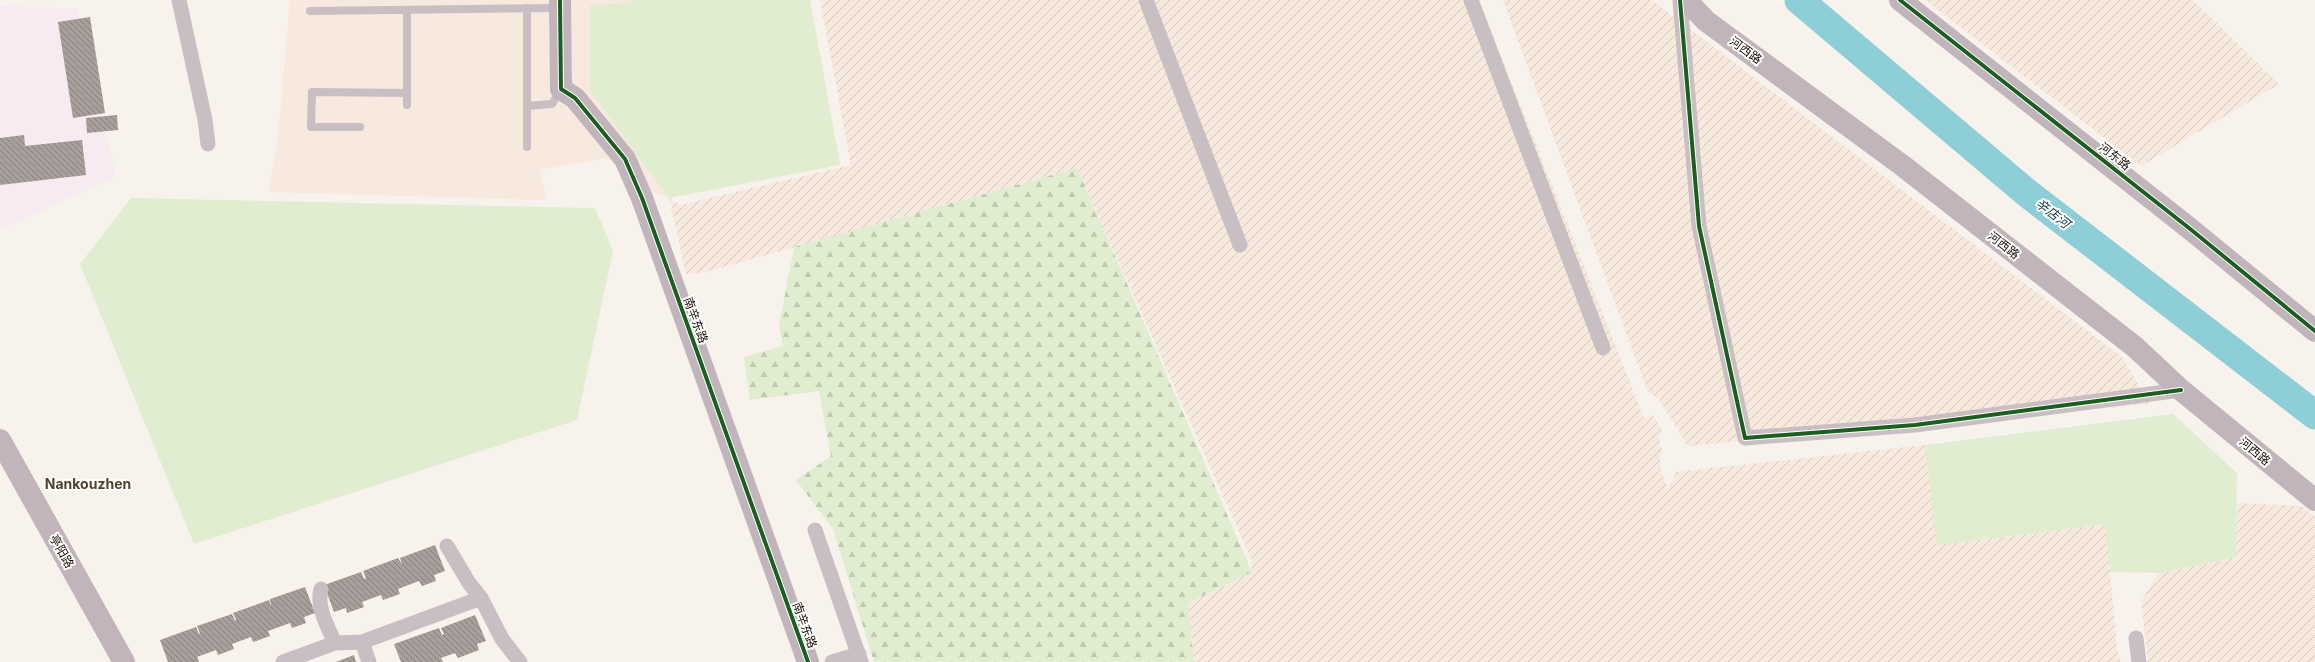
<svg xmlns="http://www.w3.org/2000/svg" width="2315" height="662" font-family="Inter,'Noto Sans SC',sans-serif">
	<defs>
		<pattern id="industrial-furrows" width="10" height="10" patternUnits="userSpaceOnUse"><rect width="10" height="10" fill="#f7e9dd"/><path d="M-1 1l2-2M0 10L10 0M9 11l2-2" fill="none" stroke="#d3c7bc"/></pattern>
		<pattern id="forest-firs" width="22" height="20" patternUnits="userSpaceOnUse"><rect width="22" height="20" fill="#e1edd0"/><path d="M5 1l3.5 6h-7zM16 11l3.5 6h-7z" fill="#c0cab1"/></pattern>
		<pattern id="building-back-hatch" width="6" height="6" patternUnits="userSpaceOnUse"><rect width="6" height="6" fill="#a89e9c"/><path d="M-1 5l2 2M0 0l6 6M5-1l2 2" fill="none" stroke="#887f7d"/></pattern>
	</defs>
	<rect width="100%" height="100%" fill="#f8f2ed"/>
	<path fill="url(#industrial-furrows)" d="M 820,0 L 1479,0 L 1644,418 L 1653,415 L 1663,432 L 1658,435 L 1663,453 L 1660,456 L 1661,471 L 1668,489 L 1676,472 L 1925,445 L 1938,545 L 2106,524 L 2117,650 L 2121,662 L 1194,662 L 1188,603 L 1252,572 L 1251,559 L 1077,168 L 702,273 L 686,274 L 669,198 L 680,205 L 851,165 Z
		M 1503,0 L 1652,0 L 2123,358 L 2149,404 L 1688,446 L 1660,401 L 1647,390 Z
		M 1925,0 L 2193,0 L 2279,84 L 2141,166 Z
		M 2237,503 L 2302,506 L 2315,517 L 2315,662 L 2148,662 L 2141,601 L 2159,573 L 2236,557 Z"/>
	<path fill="#f7e9dd" d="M 290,0 L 810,0 L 840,165 L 669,198 L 651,191 L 607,158 L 540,170 L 546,200 L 269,192 L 278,138 Z"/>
	<path fill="#f7eaf0" d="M 0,6 L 77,9 L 116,177 L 0,229 Z"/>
	<path fill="#e1edd0" d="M 631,0 L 810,0 L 840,165 L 669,198 L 590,91 L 590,5 L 631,3 Z
		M 131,198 L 595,208 L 613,251 L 577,420 L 194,544 L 80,264 Z
		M 2173,414 L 2237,473 L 2236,557 L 2159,573 L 2110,572 L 2105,524 L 1937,545 L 1925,445 Z"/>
	<path fill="url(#forest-firs)" d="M 1077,168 L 1252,572 L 1188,603 L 1194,662 L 874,662 L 833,529 L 796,480 L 831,456 L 819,391 L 750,400 L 744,357 L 783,346 L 779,326 L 794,247 Z"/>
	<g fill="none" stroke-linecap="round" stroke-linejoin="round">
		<path stroke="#8eced7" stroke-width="29" d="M 1799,0 L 2027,193 L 2315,415"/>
	</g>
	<path fill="url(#building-back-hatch)" d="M 90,17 L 105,113 L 73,118 L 58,22 Z
		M 117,115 L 118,130 L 87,133 L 86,118 Z
		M 24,135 L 25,146 L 82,140 L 86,175 L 0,185 L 0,138 Z
		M 435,545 L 445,571 L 434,575 L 436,581 L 422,586 L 419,581 L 398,589 L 400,594 L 383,600 L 381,595 L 362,602 L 364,607 L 347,613 L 346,608 L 334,612 L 324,585 L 361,572 L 364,579 L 366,578 L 363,571 L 398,558 L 402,565 L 400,558 Z
		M 305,587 L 315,613 L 304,617 L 306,623 L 292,628 L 290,623 L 268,631 L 270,636 L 253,642 L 251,637 L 232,644 L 234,649 L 218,655 L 216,650 L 197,657 L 199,662 L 168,662 L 160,640 L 196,627 L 199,634 L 200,633 L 197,626 L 232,614 L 235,621 L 236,620 L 233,613 L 269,600 L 271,607 L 270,599 Z
		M 475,615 L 486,641 L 477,644 L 479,650 L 458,658 L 455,653 L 441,658 L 443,662 L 401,662 L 394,644 L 439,628 L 442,635 L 444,634 L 441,628 Z
		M 354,655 L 356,662 L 336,662 Z"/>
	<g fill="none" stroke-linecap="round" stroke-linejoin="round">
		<path stroke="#c9bfc3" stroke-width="8" d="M 407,10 L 407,105
			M 310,11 L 560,8
			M 527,106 L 552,104 L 561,89
			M 360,127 L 311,127 L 312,92 L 407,93
			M 527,147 L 527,8"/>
		<path stroke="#c9bfc3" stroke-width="15" d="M 179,0 L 205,120 L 208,144
			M 1146,0 L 1240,245
			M 1471,0 L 1603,348
			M 1680,0 L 1699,226 L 1745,438 L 1915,425 L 2181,390
			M 815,530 L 861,662
			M 447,546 L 469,583 L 481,598 L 502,639 L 520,662
			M 321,589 C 316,607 328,627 335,643
			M 2136,638 L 2139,662
			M 362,642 L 369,662
			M 283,662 L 335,643 L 362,642 L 481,598
			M 832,662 L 859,654"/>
		<path stroke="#c1b5bb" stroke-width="22" d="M 560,0 L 561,89 L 575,98 L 625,159 L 642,198 L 808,662
			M 1686,0 L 1706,21 L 1903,166 L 2135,347 L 2181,390 L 2315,500
			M 1900,0 L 2189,228 L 2315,331
			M 0,440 L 124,662"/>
		<defs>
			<path id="cycleway" d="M 560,0 L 561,89 L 575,98 L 625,159 L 642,198 L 808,662
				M 1680,0 L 1699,226 L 1745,438 L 1915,425 L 2181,390
				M 1900,0 L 2189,228 L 2315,331"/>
		</defs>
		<use href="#cycleway" stroke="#fff" stroke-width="6"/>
		<use href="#cycleway" stroke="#1b5e20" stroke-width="4"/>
	</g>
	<g text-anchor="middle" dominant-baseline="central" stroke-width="4" stroke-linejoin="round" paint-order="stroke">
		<g font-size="12" fill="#1b1209" stroke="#fff">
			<text transform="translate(1746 50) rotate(36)">河西路</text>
			<text transform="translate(2115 156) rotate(38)">河东路</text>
			<text transform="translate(2004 245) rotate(38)">河西路</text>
			<text transform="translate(696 320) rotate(70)">南辛东路</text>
			<text transform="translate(2255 451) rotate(40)">河西路</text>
			<text transform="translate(62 551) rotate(61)">亭阳路</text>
			<text transform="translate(805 625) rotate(70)">南辛东路</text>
		</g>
		<g font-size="13" font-style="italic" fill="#0d3a41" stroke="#fff">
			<text transform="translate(2053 213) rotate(38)">辛店河</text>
		</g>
		<g font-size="14" font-weight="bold" fill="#553f2a" stroke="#fff">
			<text x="88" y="483">Nankouzhen</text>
		</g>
	</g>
</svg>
